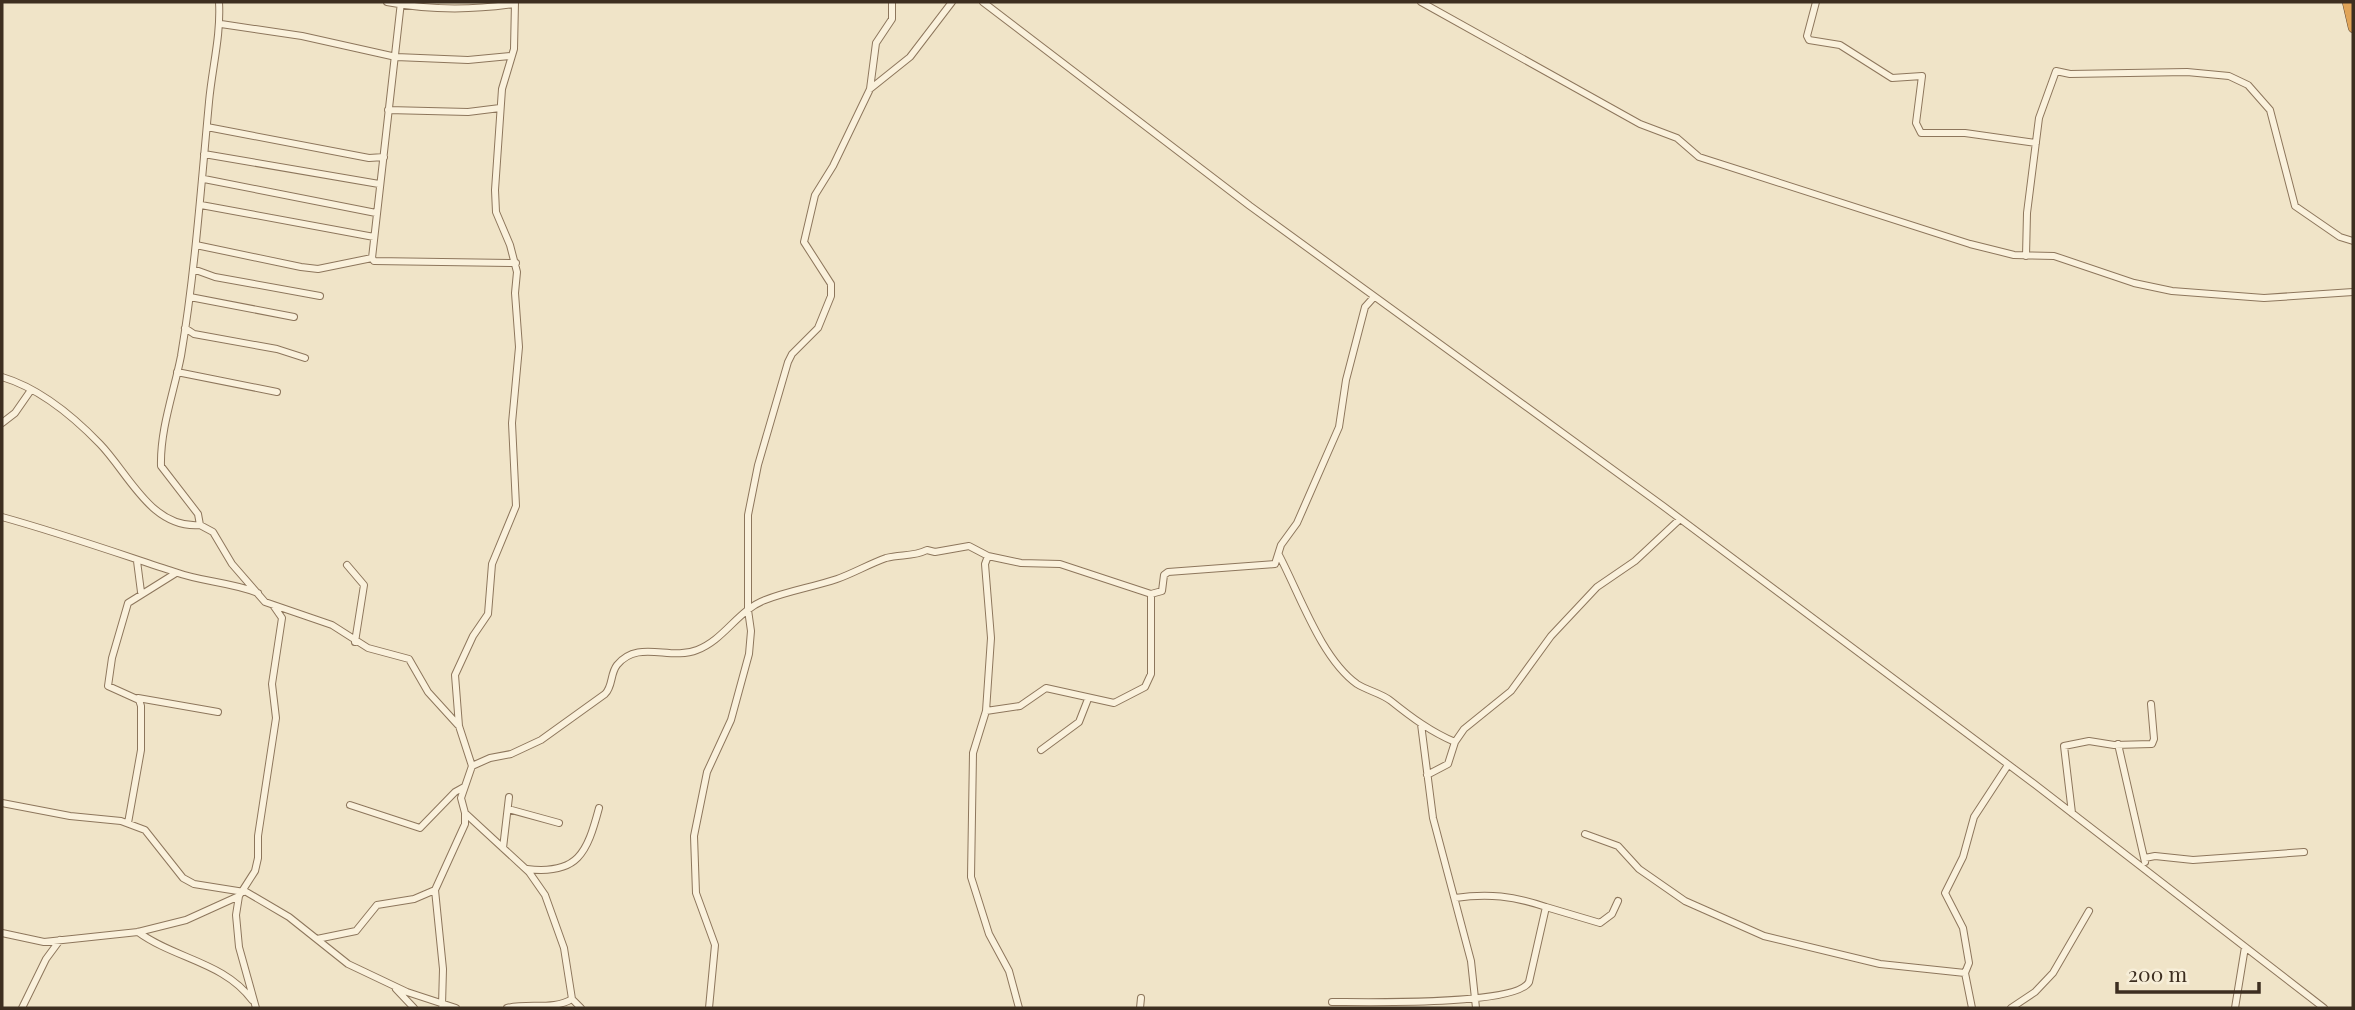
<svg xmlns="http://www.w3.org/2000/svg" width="2355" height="1010" font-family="'Playfair Display',serif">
	<rect width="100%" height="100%" fill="#f0e4c8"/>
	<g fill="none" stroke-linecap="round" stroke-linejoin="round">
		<defs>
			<path id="minor" d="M 219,2 C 221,36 212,68 209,102 C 201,187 195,272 181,356 C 174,392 160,429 161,466 L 198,514 L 200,525 L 213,532 L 232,564 L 265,602 L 332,625 L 368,648 L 409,659 L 428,692 L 458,725
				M 387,2 C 428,10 473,10 514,4
				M 515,2 L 514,49 L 502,89 L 495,190 L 496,212 L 510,245 L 517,272 L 515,293 L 519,347 L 512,423 L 516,506 L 492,564 L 488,614 L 473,636 L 455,675 L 459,726 L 472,766 L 461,798 L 465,813 L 529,872 L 545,895 L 564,948 L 572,999 L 581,1008
				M 983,2 L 1250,206 L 1663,506 L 2033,783 L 2324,1008
				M 1421,2 L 1640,124 L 1677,138 L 1699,157 L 1970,244 L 2014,255 L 2054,256 L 2134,283 L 2172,291 L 2264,298 L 2353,292
				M 1816,2 L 1807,36 L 1809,40 L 1840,45 L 1892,78 L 1922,76 L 1916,123 L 1921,133 L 1965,133 L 2036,143
				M 221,24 L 302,36 L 396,57 L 468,60 L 511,56
				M 870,89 L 876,43 L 892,19 L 892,2
				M 388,110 L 468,112 L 500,108
				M 207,127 L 369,158 L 384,157
				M 204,154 L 379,184
				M 204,179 L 376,213
				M 201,205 L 374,237
				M 196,245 L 301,267 L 318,269 L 372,258 L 374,261 L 516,263
				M 2026,256 L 2027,213 L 2039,118 L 2056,71 L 2070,74 L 2187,72 L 2229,76 L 2248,85 L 2270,110 L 2295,206 L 2340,237 L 2353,241
				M 372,258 L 401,2
				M 193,269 L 215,277 L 320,296
				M 190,297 L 294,317
				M 185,328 L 194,334 L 277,349 L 305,358
				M 177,372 L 277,392
				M 2,377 C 39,388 73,416 100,444 C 129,474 151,529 200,525
				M 2,423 L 15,413 L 31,390
				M 2,517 C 60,533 117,553 175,572 C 202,582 231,582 258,593
				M 1279,555 C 1300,595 1321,658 1357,684 C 1368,691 1381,693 1391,701 C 1411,717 1431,732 1455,742
				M 988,556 L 985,564 L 991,638 L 986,711 L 973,753 L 971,877 L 989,934 L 1009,971 L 1019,1008
				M 137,561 L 141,592
				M 347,565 L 364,585 L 355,642
				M 138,698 L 218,712
				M 986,711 L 1020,706 L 1046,688 L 1114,703 L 1145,687 L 1151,674 L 1151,594
				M 1421,724 L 1433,818 L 1471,961 L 1476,1008
				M 2118,744 L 2145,862
				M 1041,750 L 1079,722 L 1088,699
				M 472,766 L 490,758 L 511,754 L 541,740 L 605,694 C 613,686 610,674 617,665 C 638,639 670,661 697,650 C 724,640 738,610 765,600 C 788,591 813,587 837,579 C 854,573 869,564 886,558 C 900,554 913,557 927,550 L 935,552 L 969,546 L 988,556 L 1021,563 L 1060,564 L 1151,594 L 1162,591 L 1164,575 L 1168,572 L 1275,564 L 1281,545 L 1297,523 L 1339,427 L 1346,380 L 1365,307 L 1374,297
				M 1427,775 L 1448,764 L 1455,742 L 1464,729 L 1511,691 L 1551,636 L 1597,587 L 1635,561 L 1680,519
				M 2,803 L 70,816 L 121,821 L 145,830 L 183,878 L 194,884 L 244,892
				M 350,805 L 420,828 L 455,792 L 464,787
				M 508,809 L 559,823
				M 2072,813 L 2064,746 L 2089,741 L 2114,745 L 2152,744 L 2154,739 L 2151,704
				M 128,823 L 141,750 L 141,706 L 139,700 L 108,686 L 112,658 L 128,603 L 176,573
				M 1585,834 L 1618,846 L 1639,869 L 1685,901 L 1764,936 L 1880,964 L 1965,973
				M 503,848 L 509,797
				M 2145,858 L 2155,856 L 2193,860 L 2304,852
				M 527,869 C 578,875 587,853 599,808
				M 243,890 L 289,917 L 348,964 L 407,992 L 456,1008
				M 435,890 L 443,969 L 442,1005
				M 1455,898 C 1488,893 1514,896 1546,907
				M 138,932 C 175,959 224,962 252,1000
				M 2,933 L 44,942 L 138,932 L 186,920 L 239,896
				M 317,939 L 356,931 L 377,905 L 414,899 L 435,890 L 465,824 L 465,813
				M 396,989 L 414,1008
				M 1332,1002 C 1363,1002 1516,1006 1529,982 L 1546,907 L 1600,923 L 1612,914 L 1618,901
				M 22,1008 L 46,959 L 60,940
				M 256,1008 L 239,947 L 236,915 L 239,896 L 255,871 L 258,858 L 258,836 L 276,718 L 272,684 L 282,618 L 273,605
				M 507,1008 C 528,1003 555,1010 572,999
				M 709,1008 L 715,945 L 696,893 L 694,836 L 707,772 L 731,720 L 749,654 L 751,631 L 748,610 L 748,515 L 758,465 L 788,362 L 792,354 L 818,328 L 831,296 L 831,284 L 804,242 L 815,195 L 833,166 L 870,89 L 910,57 L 952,2
				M 1140,1008 L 1141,998
				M 1972,1008 L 1965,973 L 1969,963 L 1963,928 L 1945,893 L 1963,857 L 1974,817 L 2008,765
				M 2011,1008 L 2035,992 L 2053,973 L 2089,911
				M 2235,1008 L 2245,947"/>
			<path id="highway" d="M 2347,2 L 2353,28"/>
		</defs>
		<use href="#minor" stroke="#8d765c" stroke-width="8"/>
		<use href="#highway" stroke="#5b4430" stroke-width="10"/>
		<use href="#minor" stroke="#faf1dc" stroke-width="6"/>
		<use href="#highway" stroke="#e0a458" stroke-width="9"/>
	</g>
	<rect width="2355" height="1010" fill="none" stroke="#3d2e20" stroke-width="7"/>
	<path d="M2117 982v10h142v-10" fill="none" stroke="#3d2e20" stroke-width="3.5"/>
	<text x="2128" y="982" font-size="21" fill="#3d2e20" stroke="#f7eed8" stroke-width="5" paint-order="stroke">200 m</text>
</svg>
